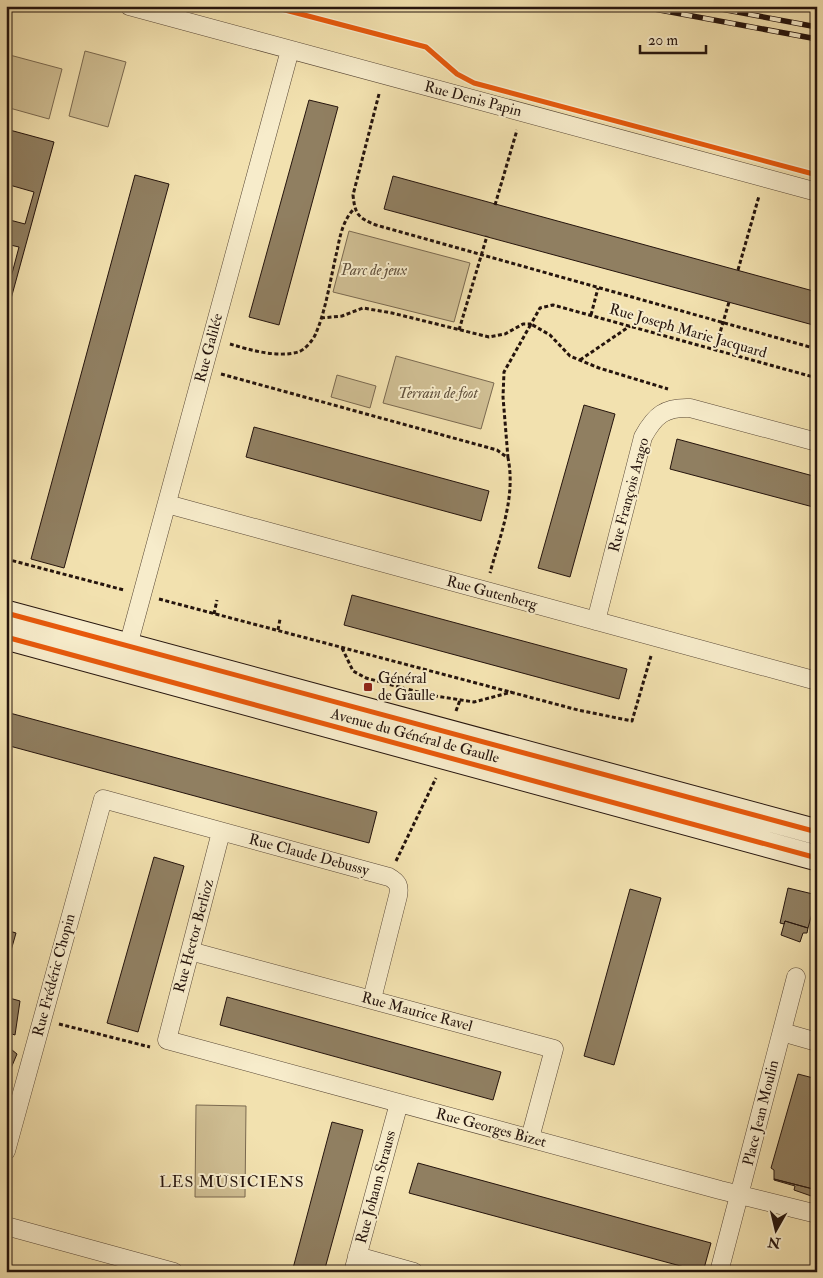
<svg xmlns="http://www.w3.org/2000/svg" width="823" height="1278" font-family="'IM FELL Double Pica',serif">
	<rect width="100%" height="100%" fill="#f2e1af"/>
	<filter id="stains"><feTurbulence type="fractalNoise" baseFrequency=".004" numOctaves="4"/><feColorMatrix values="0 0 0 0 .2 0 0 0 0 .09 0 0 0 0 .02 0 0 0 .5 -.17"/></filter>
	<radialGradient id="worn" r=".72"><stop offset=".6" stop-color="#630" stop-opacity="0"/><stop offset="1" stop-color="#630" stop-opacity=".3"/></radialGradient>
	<path fill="#cfbe93" stroke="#7a6950" d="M 85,51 L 126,62 L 108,127 L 69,116 Z
		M 6,54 L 62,69 L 49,119 L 6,107 Z
		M 349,231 L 470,263 L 454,322 L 333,292 Z
		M 396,356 L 494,383 L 481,429 L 383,403 Z
		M 337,375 L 376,386 L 370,408 L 331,397 Z
		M 196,1105 L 246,1106 L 245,1197 L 195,1197 Z"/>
	<path fill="#907f61" stroke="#25140d" d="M 309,100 L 338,107 L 279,325 L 249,317 Z
		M 6,129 L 54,142 L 6,317 L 6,280 L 10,281 L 19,247 L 6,244 L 6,219 L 25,224 L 34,192 L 6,184 Z
		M 135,175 L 169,184 L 64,568 L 31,559 Z
		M 393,176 L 817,292 L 817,326 L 384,209 Z
		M 584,405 L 615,414 L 570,577 L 538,568 Z
		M 254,427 L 489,491 L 481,521 L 246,457 Z
		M 677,439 L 817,477 L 817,508 L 670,469 Z
		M 352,595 L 627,669 L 619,699 L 344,625 Z
		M 6,712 L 377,812 L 369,843 L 6,745 Z
		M 154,857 L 184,866 L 138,1032 L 107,1023 Z
		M 788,888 L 817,895 L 808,928 L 785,921 L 784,924 L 780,923 Z
		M 630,889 L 661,898 L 614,1065 L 584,1056 Z
		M 785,921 L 808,928 L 807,933 L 803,933 L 800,942 L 781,935 Z
		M 6,930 L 16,933 L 6,968 Z
		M 6,997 L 20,1001 L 15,1035 L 6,1032 Z
		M 227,997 L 501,1072 L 493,1100 L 220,1025 Z
		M 6,1045 L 17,1054 L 6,1080 Z
		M 798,1074 L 817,1079 L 817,1190 L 774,1179 L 774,1170 L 771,1168 Z
		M 332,1122 L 363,1130 L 324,1272 L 292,1272 Z
		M 418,1163 L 711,1243 L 703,1272 L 409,1193 Z
		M 774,1179 L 817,1190 L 817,1198 L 794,1190 L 795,1186 L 774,1180 Z"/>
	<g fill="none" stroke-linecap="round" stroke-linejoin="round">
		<defs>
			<path id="street" d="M 129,6 L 817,192
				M 167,504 L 817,681
				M 596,621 L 643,437 C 655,415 665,407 690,408 L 817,442
				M 128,646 L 290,50
				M 221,832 L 167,1040 L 720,1190 L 817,1214
				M 190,951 L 554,1049 L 530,1138
				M 782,1032 L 817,1042
				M 6,1151 L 103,799 L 389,877 C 398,882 400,886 398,896 L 372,999
				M 6,1226 L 174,1272
				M 357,1256 L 414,1272
				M 353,1272 L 399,1103
				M 719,1272 L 796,977"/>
			<path id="secondary" d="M 6,613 L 817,832
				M 6,637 L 817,858"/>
		</defs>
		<use href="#street" stroke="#584736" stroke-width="19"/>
		<use href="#secondary" stroke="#25140d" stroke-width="27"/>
		<path stroke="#25140d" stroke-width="3" stroke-dasharray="4 2.5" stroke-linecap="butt" d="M 379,94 L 353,195 C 355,214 358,218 376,225 L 817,349
			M 495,205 L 517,130
			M 738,270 L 759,196
			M 591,315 L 598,288
			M 321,318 L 342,316 L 363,308 L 392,313 L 489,337 L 505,334 L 523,324 L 531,324 L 540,308 L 553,305 L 817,378
			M 459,330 L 487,236
			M 230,344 C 250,350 277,358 298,352 C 305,350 314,339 316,333 C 326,310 331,276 337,251 C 340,236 343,220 354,209
			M 715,350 L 729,302
			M 580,360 L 630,326
			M 221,374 L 497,450 L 508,458 C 516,497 500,536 490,573
			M 508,458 L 503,397 L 504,372 L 531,324 L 550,335 L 570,356 L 599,368 L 668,389
			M 6,559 L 124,590
			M 159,599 L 578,710 L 632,721 L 651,656
			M 214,614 L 217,600
			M 278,630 L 280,619
			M 342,648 L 353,671 L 366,678 L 429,695 L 474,702 L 512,692
			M 456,711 L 460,700
			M 396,861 L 436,778
			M 59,1024 L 150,1047"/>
		<use href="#street" stroke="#f7eccb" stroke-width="18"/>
		<use href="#secondary" stroke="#f7eccb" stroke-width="25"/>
		<defs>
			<path id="rail" d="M 638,6 L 817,39
				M 705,6 L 817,27"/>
		</defs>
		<use href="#rail" stroke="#25140d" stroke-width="5.5"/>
		<use href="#rail" stroke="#f7eccb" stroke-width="4" stroke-dasharray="11" stroke-linecap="butt"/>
		<defs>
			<path id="cycleway" d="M 270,6 L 426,47 L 457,74 L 474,83 L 817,175
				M 6,613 L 817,832
				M 6,637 L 817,858"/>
		</defs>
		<use href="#cycleway" stroke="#f7eccb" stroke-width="8"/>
		<use href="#cycleway" stroke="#e8590c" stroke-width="5"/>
	</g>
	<rect fill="#8f2418" stroke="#f7eccb" stroke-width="2" x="363" y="682" width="10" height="10" rx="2.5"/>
	<g text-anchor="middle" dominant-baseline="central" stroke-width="4" stroke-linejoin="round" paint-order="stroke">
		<g font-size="15" fill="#25140d" stroke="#f7eccb">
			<text transform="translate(473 99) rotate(15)">Rue Denis Papin</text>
			<text transform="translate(688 331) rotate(16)">Rue Joseph Marie Jacquard</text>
			<text transform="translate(209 348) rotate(-75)">Rue Galilée</text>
			<text transform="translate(629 495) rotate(-75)">Rue François Arago</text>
			<text transform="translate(492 593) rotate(15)">Rue Gutenberg</text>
			<text transform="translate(415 736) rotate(15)">Avenue du Général de Gaulle</text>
			<text transform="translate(309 855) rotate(15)">Rue Claude Debussy</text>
			<text transform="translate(194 936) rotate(-75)">Rue Hector Berlioz</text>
			<text transform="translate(54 975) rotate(-75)">Rue Frédéric Chopin</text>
			<text transform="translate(417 1012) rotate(15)">Rue Maurice Ravel</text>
			<text transform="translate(761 1113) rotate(-76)">Place Jean Moulin</text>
			<text transform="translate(491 1128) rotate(15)">Rue Georges Bizet</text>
			<text transform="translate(376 1187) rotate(-75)">Rue Johann Strauss</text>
		</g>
		<g font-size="15" font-style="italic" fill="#60503c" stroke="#f7eccb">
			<text x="374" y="270">Parc de jeux</text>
			<text x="438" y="393">Terrain de foot</text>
		</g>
		<g font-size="15" fill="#25140d" stroke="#f7eccb" text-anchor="start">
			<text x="378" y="678">Général<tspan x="378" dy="17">de Gaulle</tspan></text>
		</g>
		<g font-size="16" letter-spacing="1" fill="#25140d" stroke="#f7eccb">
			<text x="232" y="1182">LES MUSICIENS</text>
		</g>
	</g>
	<rect width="823" height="1278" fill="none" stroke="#f2e1af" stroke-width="25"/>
	<rect x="8" y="8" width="808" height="1263" fill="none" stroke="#25140d" stroke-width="2.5"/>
	<rect x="12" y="12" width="798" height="1253" fill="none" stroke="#25140d"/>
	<g transform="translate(776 1230) rotate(188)" stroke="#f7eccb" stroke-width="4" paint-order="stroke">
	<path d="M0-4L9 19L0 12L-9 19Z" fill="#25140d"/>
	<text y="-8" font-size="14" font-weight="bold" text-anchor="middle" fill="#25140d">N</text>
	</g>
	<path d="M640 45v8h66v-8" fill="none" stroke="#25140d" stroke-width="2.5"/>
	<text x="648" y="45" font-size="15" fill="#25140d" stroke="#f7eccb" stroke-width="4" paint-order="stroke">20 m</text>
	<rect width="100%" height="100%" filter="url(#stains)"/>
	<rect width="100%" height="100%" fill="url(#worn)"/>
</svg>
